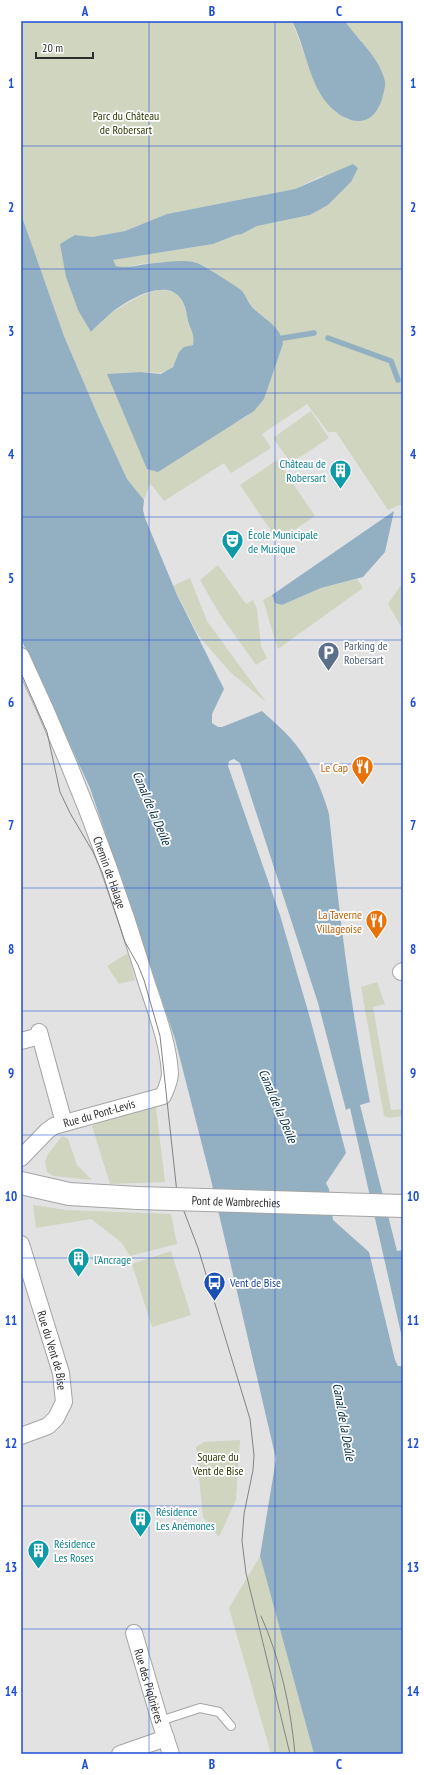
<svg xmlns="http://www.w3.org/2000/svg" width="424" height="1775" font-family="'PT Sans Narrow',sans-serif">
	<rect width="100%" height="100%" fill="#e2e2e3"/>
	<path fill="#cfd5bf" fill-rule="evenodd" d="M 21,21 L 292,21 L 311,73 L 321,95 L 333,108 L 346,119 L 362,121 L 361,40 L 354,35 L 345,21 L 403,21 L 403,505 L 399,505 L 388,510 L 336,432 L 328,432 L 307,404 L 262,434 L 271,448 L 231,473 L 224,463 L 164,501 L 150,483 L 144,500 L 127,479 L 99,418 L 64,336 L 21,214 ZM 321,176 L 351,182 L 328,205 L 310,215 L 257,226 L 242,234 L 236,235 L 213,244 L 112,260 L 116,266 L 122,268 L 141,264 L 165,262 L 194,262 L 203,265 L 242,291 L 251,306 L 268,320 L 283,344 L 264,399 L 246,417 L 237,422 L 124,410 L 108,374 C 118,374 129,372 140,372 C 161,372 172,378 179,352 L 193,345 L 194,332 L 188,320 L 182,297 L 176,293 L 160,289 L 138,297 L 111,313 L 91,332 L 71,239 L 78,235 L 85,237 L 92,237 L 125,231 L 167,214 L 295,189 Z
		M 311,411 L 329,438 L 291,463 L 273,438 Z
		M 277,460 L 315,516 L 278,541 L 240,485 Z
		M 218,565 L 246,604 L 253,600 L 257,609 L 261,646 L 267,658 L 256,665 L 219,613 L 200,580 Z
		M 190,578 L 207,621 L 266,702 L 229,671 L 198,635 L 173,586 Z
		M 357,579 L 363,588 L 278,649 L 263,600 L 272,595 L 275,603 L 282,605 L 321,588 Z
		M 403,582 L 403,630 L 388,604 Z
		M 128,953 L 135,980 L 119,984 L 107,966 Z
		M 377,982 L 385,1004 L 373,1007 L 391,1110 L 403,1109 L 403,1116 L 389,1118 L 384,1116 L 361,987 Z
		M 147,1102 L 156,1108 L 165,1182 L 110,1184 L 92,1126 Z
		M 62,1136 L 68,1139 L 77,1165 L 92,1180 L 53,1176 L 47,1172 L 45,1162 L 48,1154 Z
		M 33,1205 L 67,1210 L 171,1214 L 177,1244 L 130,1256 L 121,1242 L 91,1219 L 36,1228 Z
		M 171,1251 L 191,1315 L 152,1327 L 132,1264 Z
		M 240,1440 L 236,1500 L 219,1537 L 203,1517 L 196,1447 L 204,1442 Z
		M 260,1556 L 314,1754 L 271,1754 L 229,1608 Z"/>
	<path fill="#93b0c3" d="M 292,21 L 345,21 C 359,42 378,55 385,81 C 386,87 383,94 382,99 C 370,137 336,119 321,95 C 307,72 304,44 292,21 Z
		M 353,164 L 358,168 L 351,182 L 328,205 L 310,215 L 257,226 L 242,234 L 236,235 L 213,244 L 113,260 L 116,266 C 127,269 142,264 155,263 C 167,262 185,259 197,263 C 202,264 236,286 241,290 C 246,295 248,303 253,308 C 263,317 283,329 283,344 L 264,399 L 254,411 L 158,472 L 147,469 L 107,374 L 140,372 L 161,374 L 173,367 L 179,352 L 184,347 L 193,345 C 195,331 189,329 187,316 C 181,270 134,295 111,313 C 104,319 97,326 91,332 L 78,310 L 66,277 L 60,244 L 75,235 L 92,237 L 125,231 L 167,214 L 295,189 Z
		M 21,214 L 64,336 L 99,418 L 127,479 L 144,500 L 143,510 L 145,518 L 177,595 L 224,689 L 212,714 L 212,723 L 218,727 L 222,727 L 262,711 C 274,722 287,733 297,746 C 312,766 322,790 329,814 C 339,910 350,1007 370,1102 L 360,1105 L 397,1251 L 403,1250 L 403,1342 L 350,1108 L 346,1110 L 318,1003 L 240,763 L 234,759 L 229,761 L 228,766 L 280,915 L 310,1018 L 346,1153 L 326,1183 L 329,1189 L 333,1220 L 369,1252 L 395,1360 L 398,1366 L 403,1366 L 403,1754 L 314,1754 L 260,1556 L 276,1459 L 211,1180 L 175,1039 L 90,788 L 21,639 Z
		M 394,511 L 385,552 L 363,577 L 321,588 L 282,605 L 275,603 L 272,595 Z"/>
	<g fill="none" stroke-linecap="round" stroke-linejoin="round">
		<path stroke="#93b0c3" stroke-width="5.5" d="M 283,338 L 314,333
			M 328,338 L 391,361 L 398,380"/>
		<defs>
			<path id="lane" d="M 160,1721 L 200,1708 L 219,1712 L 231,1726"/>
			<g id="street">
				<path id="s1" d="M 21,656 C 69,758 110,863 143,971 C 153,1004 168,1039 170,1073 C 170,1081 166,1089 163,1096 L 54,1126 L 47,1131 L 21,1158"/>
				<path d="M 401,972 L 403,971"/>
				<path d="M 39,1032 L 64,1123"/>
				<path d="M 21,1041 L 40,1036"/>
				<path id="s2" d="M 21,1244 L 61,1373 L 64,1402 L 56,1418 L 48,1426 L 21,1436"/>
				<path id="s3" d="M 134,1633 L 160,1721 L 171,1754"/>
				<path d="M 120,1754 L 166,1738"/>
			</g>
			<path id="secondary" d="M 21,1183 L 69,1194 L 138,1198"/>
		</defs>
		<use href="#lane" stroke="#a4a5a5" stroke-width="10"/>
		<use href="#street" stroke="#a4a5a5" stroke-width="18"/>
		<use href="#secondary" stroke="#a4a5a5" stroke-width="24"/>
		<use href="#lane" stroke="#fff" stroke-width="8"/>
		<use href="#street" stroke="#fff" stroke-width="16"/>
		<use href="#secondary" stroke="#fff" stroke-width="22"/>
		<path stroke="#838384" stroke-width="1" d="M 21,673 L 47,732 L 60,792 L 70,813 L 93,852 L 102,872 L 125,942 L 138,965 L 144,980 L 160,1036 L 177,1193 L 198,1248 L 250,1419 L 254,1455 L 253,1470 L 244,1514 L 242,1541 L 246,1573 L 290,1754
			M 261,1616 C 280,1658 291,1708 295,1754"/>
		<defs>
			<g id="secondary-bridge">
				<path id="s4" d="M 138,1198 L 403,1206"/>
			</g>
		</defs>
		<use href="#secondary-bridge" stroke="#a4a5a5" stroke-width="24" stroke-linecap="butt"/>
		<use href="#secondary-bridge" stroke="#fff" stroke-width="22"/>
	</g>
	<path fill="none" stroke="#1d4ed8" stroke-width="1" stroke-opacity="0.55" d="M 149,21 L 149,1754M 275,21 L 275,1754M 21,146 L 403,146M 21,269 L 403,269M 21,393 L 403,393M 21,517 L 403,517M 21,640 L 403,640M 21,764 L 403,764M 21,888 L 403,888M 21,1011 L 403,1011M 21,1135 L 403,1135M 21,1258 L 403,1258M 21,1382 L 403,1382M 21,1506 L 403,1506M 21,1629 L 403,1629"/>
	<defs>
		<symbol id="building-pin" viewBox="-11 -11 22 30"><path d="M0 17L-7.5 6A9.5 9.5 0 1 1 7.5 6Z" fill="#0f9aa8" stroke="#fff"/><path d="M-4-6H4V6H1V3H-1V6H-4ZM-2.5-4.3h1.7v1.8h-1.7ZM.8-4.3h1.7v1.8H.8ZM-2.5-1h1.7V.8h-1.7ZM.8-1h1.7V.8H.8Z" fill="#fff"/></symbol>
		<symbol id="theatre-pin" viewBox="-11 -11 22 30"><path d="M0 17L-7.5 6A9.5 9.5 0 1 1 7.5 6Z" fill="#0f9aa8" stroke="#fff"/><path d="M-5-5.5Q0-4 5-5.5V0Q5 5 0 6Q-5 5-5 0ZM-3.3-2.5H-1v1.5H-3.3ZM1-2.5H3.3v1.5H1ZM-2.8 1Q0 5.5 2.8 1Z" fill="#fff"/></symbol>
		<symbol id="parking-pin" viewBox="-11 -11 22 30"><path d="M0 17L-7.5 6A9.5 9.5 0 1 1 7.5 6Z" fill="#5c6f8a" stroke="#fff"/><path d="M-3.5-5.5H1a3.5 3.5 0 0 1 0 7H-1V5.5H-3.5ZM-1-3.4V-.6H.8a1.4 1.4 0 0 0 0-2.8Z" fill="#fff"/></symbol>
		<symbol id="restaurant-pin" viewBox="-11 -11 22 30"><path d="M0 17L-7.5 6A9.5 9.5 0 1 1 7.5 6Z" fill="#e8710a" stroke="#fff"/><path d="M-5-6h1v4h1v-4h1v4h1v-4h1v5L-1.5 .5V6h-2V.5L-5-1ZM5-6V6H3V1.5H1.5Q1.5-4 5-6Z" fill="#fff"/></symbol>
		<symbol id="bus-pin" viewBox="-11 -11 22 30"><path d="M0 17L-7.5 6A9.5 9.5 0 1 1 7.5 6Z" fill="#1a4fb4" stroke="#fff"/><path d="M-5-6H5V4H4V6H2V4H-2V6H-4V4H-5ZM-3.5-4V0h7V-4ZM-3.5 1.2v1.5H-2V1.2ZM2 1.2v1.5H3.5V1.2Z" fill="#fff"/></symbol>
	</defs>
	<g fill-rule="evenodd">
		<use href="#building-pin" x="328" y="458" width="25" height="34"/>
		<use href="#theatre-pin" x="220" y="528" width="25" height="34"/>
		<use href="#parking-pin" x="316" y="640" width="25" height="34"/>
		<use href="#restaurant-pin" x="350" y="754" width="25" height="34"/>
		<use href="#restaurant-pin" x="364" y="908" width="25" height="34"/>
		<use href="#building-pin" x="66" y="1246" width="25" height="34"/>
		<use href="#bus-pin" x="202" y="1270" width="25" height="34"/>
		<use href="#building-pin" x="128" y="1506" width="25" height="34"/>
		<use href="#building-pin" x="26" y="1538" width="25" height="34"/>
	</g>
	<g text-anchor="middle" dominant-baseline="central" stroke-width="3.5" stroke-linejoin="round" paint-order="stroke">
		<g font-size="12" fill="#2f3a06" stroke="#fff">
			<text x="126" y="115">Parc du Château<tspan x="126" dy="14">de Robersart</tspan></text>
			<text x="218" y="1456">Square du<tspan x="218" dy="14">Vent de Bise</tspan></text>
		</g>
		<g font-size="12" fill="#0d838f" stroke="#fff" text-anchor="start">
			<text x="326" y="463" text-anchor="end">Château de<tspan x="326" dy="14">Robersart</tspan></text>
			<text x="248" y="534">École Municipale<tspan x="248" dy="14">de Musique</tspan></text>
			<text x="94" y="1259">l'Ancrage</text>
			<text x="156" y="1511">Résidence<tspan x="156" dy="14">Les Anémones</tspan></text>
			<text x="54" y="1543">Résidence<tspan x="54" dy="14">Les Roses</tspan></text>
		</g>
		<g font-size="12" fill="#4e5e75" stroke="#fff" text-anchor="start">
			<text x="344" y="645">Parking de<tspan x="344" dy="14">Robersart</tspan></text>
		</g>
		<g font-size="12" fill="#c56008" stroke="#fff" text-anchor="end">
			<text x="348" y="767">Le Cap</text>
			<text x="362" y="914">La Taverne<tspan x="362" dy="14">Villageoise</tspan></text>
		</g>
		<g font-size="12" fill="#2d2d2d" stroke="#fff">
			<text stroke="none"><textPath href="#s1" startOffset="234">Chemin de Halage</textPath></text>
			<text transform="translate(99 1113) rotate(-16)">Rue du Pont-Levis</text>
			<text stroke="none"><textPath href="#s4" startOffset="98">Pont de Wambrechies</textPath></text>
			<text stroke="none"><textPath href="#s2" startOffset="111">Rue du Vent de Bise</textPath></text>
			<text stroke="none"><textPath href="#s3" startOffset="55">Rue des Piqûrières</textPath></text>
		</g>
		<g font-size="12" fill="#164399" stroke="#fff" text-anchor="start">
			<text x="230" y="1282">Vent de Bise</text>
		</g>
		<g font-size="13" font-style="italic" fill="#032d42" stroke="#fff">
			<text transform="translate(152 808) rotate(67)">Canal de la Deûle</text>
			<text transform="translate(278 1106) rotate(67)">Canal de la Deûle</text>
			<text transform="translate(344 1422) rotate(80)">Canal de la Deûle</text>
		</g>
	</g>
	<rect width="424" height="1775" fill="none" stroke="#ffffff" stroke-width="44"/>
	<path d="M36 52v6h57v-6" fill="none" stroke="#2d2d2d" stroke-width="2"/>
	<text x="42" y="52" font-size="12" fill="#2d2d2d" stroke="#ffffff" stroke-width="3" paint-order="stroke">20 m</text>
	<rect x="22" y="22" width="380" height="1731" fill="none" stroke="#1d4ed8" stroke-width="1.5"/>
	<g font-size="13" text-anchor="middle" font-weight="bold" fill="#1d4ed8">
		<text x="85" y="16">A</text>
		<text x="212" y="16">B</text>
		<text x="339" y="16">C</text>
		<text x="11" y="88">1</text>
		<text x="413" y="88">1</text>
		<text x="11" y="212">2</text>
		<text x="413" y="212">2</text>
		<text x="11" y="336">3</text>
		<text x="413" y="336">3</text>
		<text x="11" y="459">4</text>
		<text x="413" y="459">4</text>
		<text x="11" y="583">5</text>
		<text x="413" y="583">5</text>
		<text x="11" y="707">6</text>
		<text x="413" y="707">6</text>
		<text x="11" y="830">7</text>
		<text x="413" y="830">7</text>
		<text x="11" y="954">8</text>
		<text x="413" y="954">8</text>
		<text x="11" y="1078">9</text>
		<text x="413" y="1078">9</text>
		<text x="11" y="1201">10</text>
		<text x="413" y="1201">10</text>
		<text x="11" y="1325">11</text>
		<text x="413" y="1325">11</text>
		<text x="11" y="1448">12</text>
		<text x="413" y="1448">12</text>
		<text x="11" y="1572">13</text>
		<text x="413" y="1572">13</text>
		<text x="11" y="1696">14</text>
		<text x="413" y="1696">14</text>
		<text x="85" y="1769">A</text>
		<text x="212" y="1769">B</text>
		<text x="339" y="1769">C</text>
	</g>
</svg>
